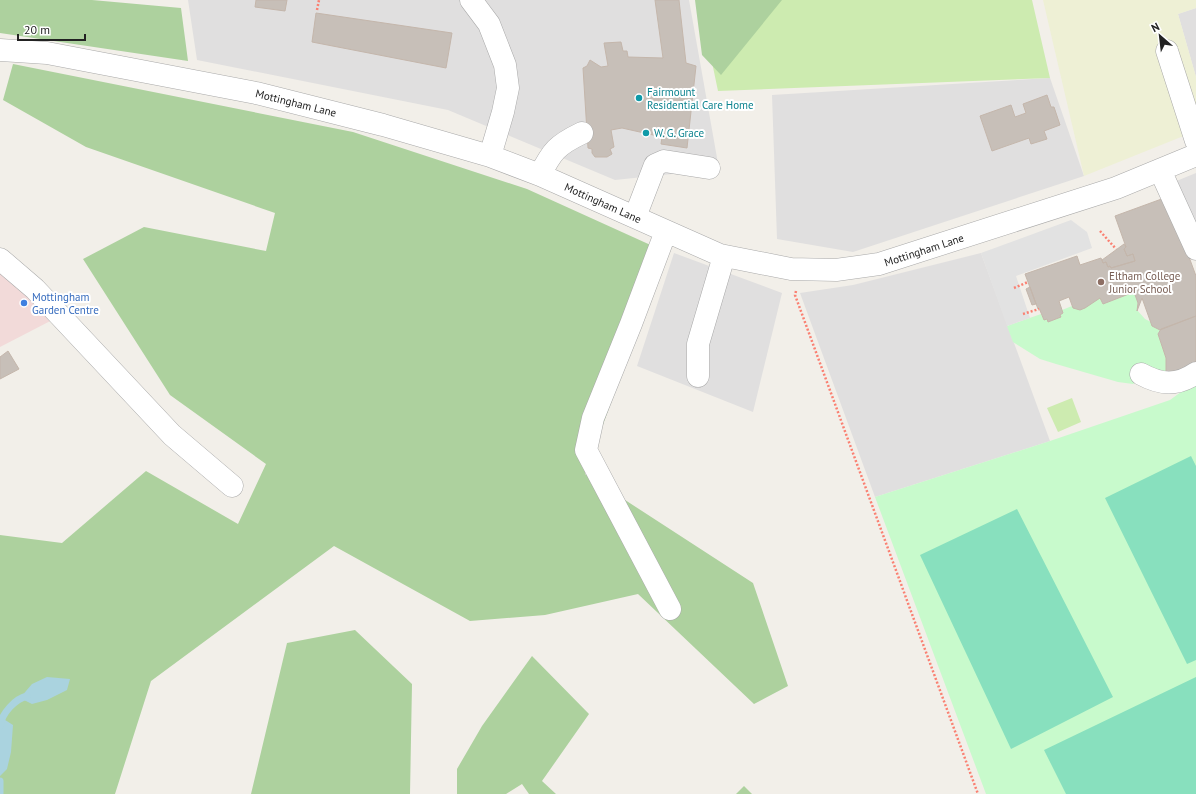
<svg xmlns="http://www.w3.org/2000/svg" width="1196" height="794" font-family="'PT Sans',sans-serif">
	<rect width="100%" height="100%" fill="#f2efe9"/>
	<path fill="#e0dfdf" d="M 188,0 L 689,0 L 719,169 L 615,180 L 448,110 L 197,60 Z
		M 1196,8 L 1196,77 L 1178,14 Z
		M 1050,78 L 1084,176 L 853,252 L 777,239 L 772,95 Z
		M 1196,173 L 1196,235 L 1174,182 Z
		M 674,253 L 782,293 L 753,412 L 637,366 Z
		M 981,253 L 1050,441 L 875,497 L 800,293 L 853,285 Z"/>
	<path fill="#f2dad9" d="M 0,259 L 60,316 L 0,347 Z"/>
	<path fill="#eef0d5" d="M 1043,0 L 1196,0 L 1196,8 L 1178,14 L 1196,77 L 1196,131 L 1084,176 Z"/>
	<path fill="#cdebb0" d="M 699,0 L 1032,0 L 1050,78 L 718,91 Z
		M 1072,398 L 1081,422 L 1058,432 L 1047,408 Z"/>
	<path fill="#add19e" d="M 0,0 L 92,0 L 181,8 L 188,61 L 0,33 Z
		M 695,0 L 782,0 L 721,75 L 702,55 Z
		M 13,64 L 353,132 L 527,189 L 666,252 L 585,474 L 753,583 L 788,686 L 754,704 L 638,594 L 545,615 L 470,621 L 334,546 L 151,681 L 115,794 L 0,794 L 0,535 L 62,543 L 146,471 L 238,524 L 266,464 L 170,395 L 83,259 L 144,227 L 266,251 L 275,213 L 86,147 L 3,100 Z
		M 355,630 L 412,684 L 410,794 L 251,794 L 287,643 Z
		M 532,656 L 589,714 L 542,781 L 556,794 L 529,794 L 522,784 L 506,794 L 457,794 L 457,769 L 482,726 Z
		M 744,786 L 752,794 L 736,794 Z"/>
	<path fill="#c8facc" d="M 1134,292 L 1138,303 L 1137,310 L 1145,319 L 1151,322 L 1152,326 L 1160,330 L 1158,334 L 1166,358 L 1166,373 L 1138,381 L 1133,384 L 1118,382 L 1056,364 L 1040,359 L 1013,342 L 1007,326 L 1041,314 L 1044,320 L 1047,319 L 1048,322 L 1061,317 L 1060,315 L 1063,313 L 1062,310 L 1072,306 L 1073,308 L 1100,298 L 1103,304 Z
		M 1196,381 L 1196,794 L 986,794 L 875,497 L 1050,441 L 1170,400 Z"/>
	<path fill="#88e0be" d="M 1191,456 L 1196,466 L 1196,660 L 1187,664 L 1105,498 Z
		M 1017,509 L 1113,697 L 1011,749 L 920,555 Z
		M 1196,677 L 1196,794 L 1066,794 L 1044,750 Z"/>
	<path fill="#e2e2e2" d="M 1071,220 L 1087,232 L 1092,248 L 1016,276 L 1030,318 L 1007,326 L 981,253 Z"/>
	<path fill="#aad3df" d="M 47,677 L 70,679 L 67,690 L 47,700 L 32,704 L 20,698 L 32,684 Z
		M 2,718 L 13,725 L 11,752 L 7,769 L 0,776 L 0,719 Z"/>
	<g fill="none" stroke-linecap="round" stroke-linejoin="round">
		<path stroke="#aad3df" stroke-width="7" d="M 0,726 C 2,713 15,699 27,696
			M 0,781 L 0,793"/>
	</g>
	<path fill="#c7bfb8" stroke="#c4b6ab" d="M 256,0 L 287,0 L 285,11 L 255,7 Z
		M 655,0 L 679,0 L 686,63 L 696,66 L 687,148 L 661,144 L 662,137 L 622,128 L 611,130 L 614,147 L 610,149 L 612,154 L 607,157 L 595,157 L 592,153 L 592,149 L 588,148 L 583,68 L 587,66 L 590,60 L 601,67 L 608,66 L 604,43 L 621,42 L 623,51 L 627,51 L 628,57 L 663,58 Z
		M 316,13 L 452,33 L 446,68 L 312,42 Z
		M 1047,95 L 1051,107 L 1054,107 L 1060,125 L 1044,131 L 1047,139 L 1031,144 L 1029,138 L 992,151 L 980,116 L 1011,105 L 1015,117 L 1026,113 L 1023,104 Z
		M 1167,197 L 1196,276 L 1196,316 L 1160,330 L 1152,326 L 1142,298 L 1137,311 L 1138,303 L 1134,292 L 1103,304 L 1100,298 L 1085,308 L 1080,310 L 1073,308 L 1069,297 L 1059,301 L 1063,313 L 1060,315 L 1061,317 L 1048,322 L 1047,319 L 1044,320 L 1039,308 L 1038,309 L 1025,274 L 1077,256 L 1080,265 L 1101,258 L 1103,263 L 1106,262 L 1108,267 L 1110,266 L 1111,268 L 1135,261 L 1133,254 L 1127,256 L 1124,249 L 1126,247 L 1115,216 Z
		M 1124,244 L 1126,247 L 1124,249 L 1127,256 L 1133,254 L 1135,261 L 1111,268 L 1110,266 L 1108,267 L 1106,262 L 1103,263 L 1102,260 Z
		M 1030,287 L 1036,304 L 1032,305 L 1026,289 Z
		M 1196,316 L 1196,364 L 1188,369 L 1166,373 L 1166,358 L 1158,334 L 1161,329 Z
		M 8,351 L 19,369 L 0,379 L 0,357 Z"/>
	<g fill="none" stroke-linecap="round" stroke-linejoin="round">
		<defs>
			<path id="minor" d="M 471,0 L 489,24 L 505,65 L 508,88 L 503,112 L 490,156
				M 0,50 L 47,53 L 256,93 L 383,125 L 490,156 L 540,175 L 720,255 L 791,269 L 836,270 L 879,264 L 1116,188 L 1196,155
				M 1167,51 L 1196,141
				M 1160,170 L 1196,249
				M 540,175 C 552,151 557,145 582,133
				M 635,217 L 655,165 L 664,161 L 709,168
				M 666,231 L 631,324 L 593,418 L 586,450 L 670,609
				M 0,259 L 35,289 L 172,435 L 232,486
				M 1141,374 C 1161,385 1177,386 1196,373
				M 698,376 L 698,344 L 724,256"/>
		</defs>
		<use href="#minor" stroke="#a9a9a9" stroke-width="23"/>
		<path stroke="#fa8072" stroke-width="2.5" stroke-dasharray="2 2" stroke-linecap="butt" d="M 317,10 L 319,0
			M 1100,231 L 1116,249
			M 1014,288 L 1028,282
			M 796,291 L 795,295 L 978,794
			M 1023,314 L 1039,309"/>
		<use href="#minor" stroke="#fff" stroke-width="22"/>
	</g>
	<g fill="#0f9aa8" stroke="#fff" stroke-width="1.5">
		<circle cx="639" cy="98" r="4"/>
		<circle cx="646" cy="133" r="4"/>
	</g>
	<circle fill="#8d6e63" stroke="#fff" stroke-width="1.5" cx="1101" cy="282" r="4"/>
	<circle fill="#3f7fe0" stroke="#fff" stroke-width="1.5" cx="24" cy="303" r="4"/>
	<g text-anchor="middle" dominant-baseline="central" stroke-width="4" stroke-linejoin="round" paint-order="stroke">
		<g font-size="11" fill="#0d838f" stroke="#fff" text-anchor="start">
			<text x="647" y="92">Fairmount<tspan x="647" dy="13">Residential Care Home</tspan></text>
			<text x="654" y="133">W. G. Grace</text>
		</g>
		<g font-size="11" fill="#222" stroke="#fff">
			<text transform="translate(296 103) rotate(14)">Mottingham Lane</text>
			<text transform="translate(603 203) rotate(24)">Mottingham Lane</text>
			<text transform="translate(924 250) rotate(-18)">Mottingham Lane</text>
		</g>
		<g font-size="11" fill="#785e54" stroke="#fff" text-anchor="start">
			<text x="1109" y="276">Eltham College<tspan x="1109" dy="13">Junior School</tspan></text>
		</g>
		<g font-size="11" fill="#366cbe" stroke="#fff" text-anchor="start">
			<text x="32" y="297">Mottingham<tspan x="32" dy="13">Garden Centre</tspan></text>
		</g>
	</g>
	<g transform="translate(1160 36) rotate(332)" stroke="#ffffff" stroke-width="3" paint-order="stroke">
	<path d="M0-3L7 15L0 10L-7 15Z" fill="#222222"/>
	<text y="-6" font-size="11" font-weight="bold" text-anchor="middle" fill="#222222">N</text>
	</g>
	<path d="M18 34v6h67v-6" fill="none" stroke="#222222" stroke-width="2"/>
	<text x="24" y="34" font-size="12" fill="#222222" stroke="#ffffff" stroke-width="3" paint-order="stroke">20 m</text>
</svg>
